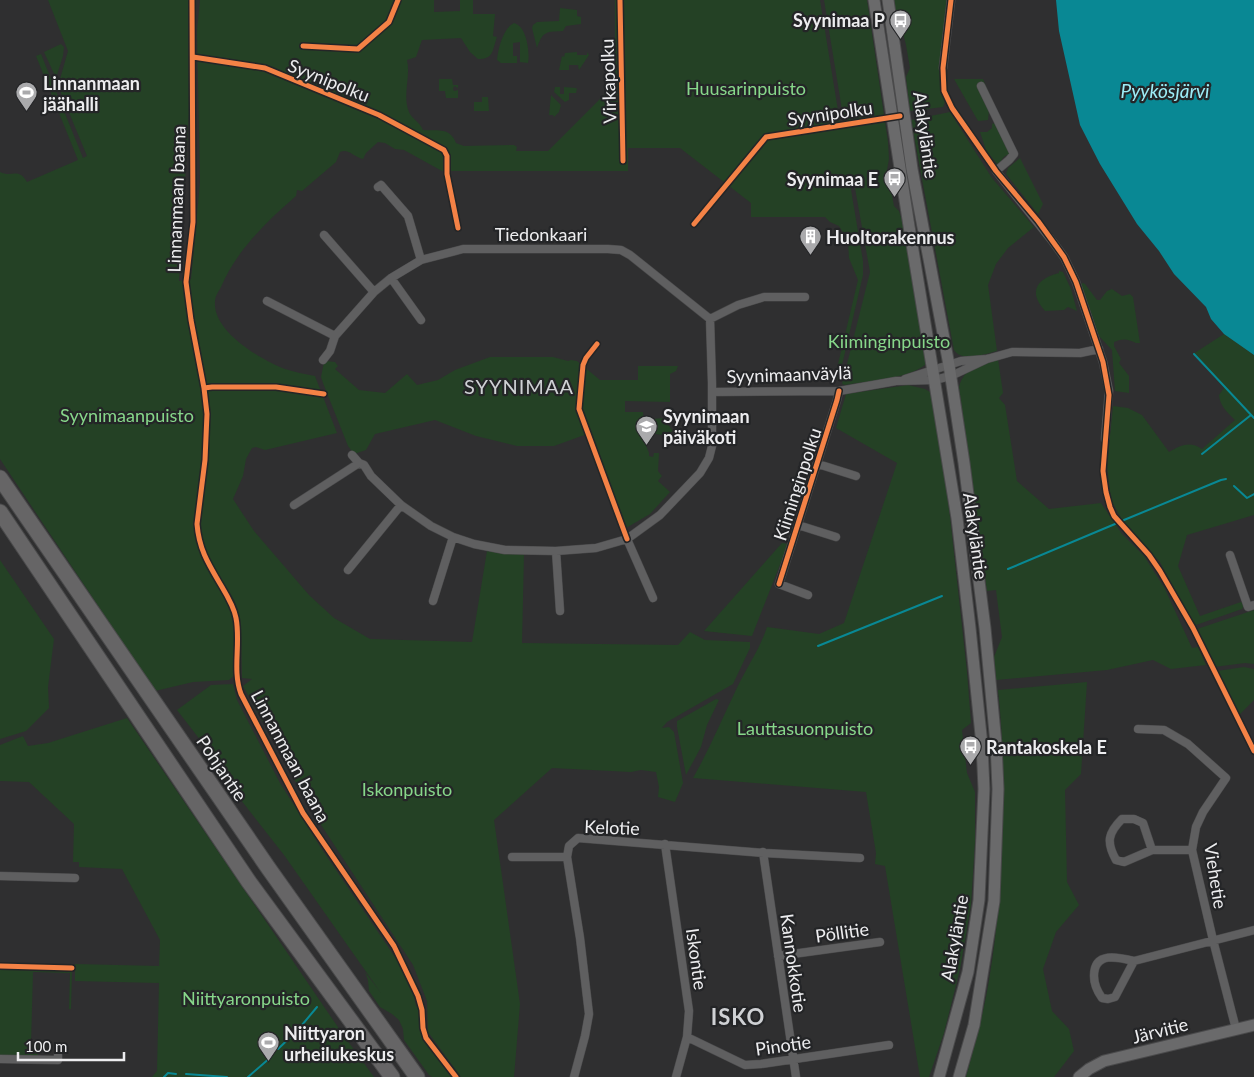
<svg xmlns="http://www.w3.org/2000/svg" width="1254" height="1077" font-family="Lato,sans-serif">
	<rect width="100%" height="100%" fill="#2f2f30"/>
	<path fill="#244125" d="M 48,0 L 188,0 L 189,114 L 179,281 L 191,279 L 200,182 L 197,31 L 200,0 L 434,0 L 434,12 L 460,11 L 460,0 L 473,0 L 473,14 L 495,14 L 493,36 L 497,37 C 492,51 494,59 478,59 L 470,52 L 461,38 L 422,40 L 416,57 L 407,60 C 411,77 402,95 409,112 C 412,119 420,122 423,130 C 438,131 450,127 456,143 L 464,146 L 514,145 L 517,147 L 516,151 L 548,151 L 615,84 L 615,0 L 820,0 L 841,129 L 845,128 L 824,0 L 867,0 L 888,142 L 889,159 L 887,170 L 894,206 L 899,211 L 906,234 L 926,364 C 909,379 868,381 845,385 L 842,384 L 870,272 L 853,177 L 849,178 L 863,261 L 863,275 L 839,378 L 834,381 L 858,280 L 849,258 L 848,241 L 839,226 L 830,222 L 825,217 L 751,217 L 751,203 L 680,148 L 628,148 L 628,171 L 442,171 L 404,150 L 395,149 L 385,143 L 378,142 L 366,153 L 363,159 C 354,157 348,148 340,152 L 336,162 L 302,191 L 297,190 L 296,196 C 267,221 236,251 221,287 C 219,291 215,296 215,301 C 212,331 261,360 285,369 C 294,372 305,374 315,376 L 337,433 L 265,450 L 256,447 L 252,448 L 246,459 L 243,476 L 233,499 L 254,531 L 309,595 L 334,618 L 370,639 L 472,642 L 487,551 L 524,554 L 522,643 L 678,645 L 690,632 L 705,640 L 750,642 L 750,648 L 733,684 L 667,722 L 662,728 L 669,727 L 674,732 L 683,783 L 675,802 L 658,797 L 659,787 L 656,772 L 641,770 L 631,772 L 552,768 L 494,820 L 520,1004 L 514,1077 L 461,1077 L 428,1032 L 427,1001 L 413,965 L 310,808 L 243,686 L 252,679 L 242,678 L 241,633 L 234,634 L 234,676 L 229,680 L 193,682 L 155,691 L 0,459 L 0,172 C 12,178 18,167 27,182 L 78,160 L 36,56 L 41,54 L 83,158 L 87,156 L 58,86 L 68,51 Z
		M 890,0 L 948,0 C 945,29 935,76 945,102 L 943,107 L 910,111 L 906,77 L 910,68 L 906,45 L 902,29 L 892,11 Z
		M 560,8 L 577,10 L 577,16 L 581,17 L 581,24 L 566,26 L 563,31 C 547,32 543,30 537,48 L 532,28 L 533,25 L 537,22 L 559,21 Z
		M 514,23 C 527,26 530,53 528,63 L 520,62 L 520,42 L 513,43 L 513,56 L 517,56 L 517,63 L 501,63 L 497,60 C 498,49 503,28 514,23 Z
		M 61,44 L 64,47 L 63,56 L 56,78 L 44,52 Z
		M 577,52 L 577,55 L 587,55 L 587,52 L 589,55 L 579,70 L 578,65 L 569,65 L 569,70 L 559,70 L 562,56 L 564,57 L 565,53 Z
		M 439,79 L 452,79 L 453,85 L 458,85 L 458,88 L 454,86 L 453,89 L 454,91 L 458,90 L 458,98 L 446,98 L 445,91 L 439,91 Z
		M 954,79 L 983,79 L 994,105 L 989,110 L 988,120 L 978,121 Z
		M 555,87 L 560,87 L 560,94 L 564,94 L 564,87 L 576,88 L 577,89 L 576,93 L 569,93 L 569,100 L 565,102 L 554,92 Z
		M 551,95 L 561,105 L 559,112 L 554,117 L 553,115 L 549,115 Z
		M 482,97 L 488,97 L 489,111 L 474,111 L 474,102 L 482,102 Z
		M 950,112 L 992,178 L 1034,227 L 1008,248 L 996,264 L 988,285 L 997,351 C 984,354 963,363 954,350 L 911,120 Z
		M 994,123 L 998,125 L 1002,139 L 1009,146 L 1010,155 C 1004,155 1002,158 1001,163 L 997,164 L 986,150 L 980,132 L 987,132 L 992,128 L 992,124 Z
		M 1020,158 L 1043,204 L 1038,214 L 1006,174 L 1008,168 Z
		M 1059,271 L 1063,272 L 1071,289 L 1077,311 L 1068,307 L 1064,310 L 1045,311 C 1028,292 1036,279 1059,273 Z
		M 1083,283 L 1085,284 L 1097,300 L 1100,300 L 1107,291 L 1112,289 L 1122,296 L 1130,294 L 1133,297 L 1140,343 L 1136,343 C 1128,339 1123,338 1114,342 L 1114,346 L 1121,359 L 1119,363 L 1129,376 L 1129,393 L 1115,391 L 1112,350 L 1099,336 L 1081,284 Z
		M 1224,334 L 1254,355 L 1254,515 L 1187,535 L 1178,566 L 1200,616 L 1241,602 L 1244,605 L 1242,609 L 1196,625 L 1192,623 L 1160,562 L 1125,525 L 1111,500 L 1107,466 L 1113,406 L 1128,408 L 1142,415 L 1169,452 C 1181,445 1190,441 1202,449 L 1235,420 C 1227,412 1220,406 1219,395 L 1224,388 L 1193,354 Z
		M 490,357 L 553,357 L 568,361 L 571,360 L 577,361 L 600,380 L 638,380 L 638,366 L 678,366 L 676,371 L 670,374 L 670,402 L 625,401 L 625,412 L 643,412 L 645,436 L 651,433 L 649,429 L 655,426 L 654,423 L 648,423 L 650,425 L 647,427 L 645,425 L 647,423 L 646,420 L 650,417 L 653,419 L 663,418 L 673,431 C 671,432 667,435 665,435 C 656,435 651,430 644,440 L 649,453 L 649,456 L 653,457 L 654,453 L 659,453 L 658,471 L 662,476 L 658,481 L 670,492 L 650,514 L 626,528 L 590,433 L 554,446 L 517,446 L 476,436 L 435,420 L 375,434 L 366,450 L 354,454 L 348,446 L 323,383 L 321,377 L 324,362 L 326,361 L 335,362 L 338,366 L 335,369 L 359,390 L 385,393 L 407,374 L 417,385 L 438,380 L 455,370 Z
		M 998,359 L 1003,393 L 999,398 L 1005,405 L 1017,481 L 1049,509 L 1101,503 L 1122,534 L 1144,556 L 1165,589 L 1192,648 L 1198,647 L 1206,665 L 1171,669 L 1153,660 L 1107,670 L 996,680 L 994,657 L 1002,637 L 996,590 L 987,591 L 959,387 C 965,366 979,366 998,359 Z
		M 908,385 L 925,389 L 930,392 L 939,433 L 950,517 L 967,672 L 971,723 L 962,730 L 967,773 L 975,792 L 975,841 L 971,905 L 960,969 L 944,1033 L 929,1077 L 920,1077 L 885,866 L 875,864 L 876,853 L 866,792 L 693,778 C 709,750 721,721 735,692 C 745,670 760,649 767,627 L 819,634 L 844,623 L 897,463 L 836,428 L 846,394 Z
		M 782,543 L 788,544 L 752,636 L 704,631 Z
		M 0,560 L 54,639 L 48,687 L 49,708 L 26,731 L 0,739 Z
		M 1254,610 L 1254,664 L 1245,663 L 1214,667 L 1213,666 L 1197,632 L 1197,629 Z
		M 1244,667 L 1254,669 L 1254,700 L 1239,715 L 1237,716 L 1217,673 L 1217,671 Z
		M 1087,682 L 1081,774 L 1065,790 L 1067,882 L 1079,905 L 1056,932 L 1043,969 L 1052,1011 L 1069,1029 L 1074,1051 L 1054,1077 L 966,1077 C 975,1043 985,1009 990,974 C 997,933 1000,891 1001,849 C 1004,796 1004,743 998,690 Z
		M 233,684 L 237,700 L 280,783 L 321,848 L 403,969 L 414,997 L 416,1006 L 419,1009 L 420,1026 L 424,1041 L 451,1077 L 432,1077 L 429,1075 L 404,1040 L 403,1029 L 399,1020 L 392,1014 L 380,1007 L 369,991 L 368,980 L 365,972 L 381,993 L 284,855 L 219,772 L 201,741 L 177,710 L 211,685 Z
		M 716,699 L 719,700 L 707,725 L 701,747 L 686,775 L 677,727 L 677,721 Z
		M 127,718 L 344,1036 L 374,1077 L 152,1077 L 157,1071 L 159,983 L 75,981 L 75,964 L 159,966 L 160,940 L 122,869 L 79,867 L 79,862 L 73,862 L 74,824 L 29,782 L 0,781 L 0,745 L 23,736 L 28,746 L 48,743 Z
		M 0,968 L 68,969 L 72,971 L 71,1009 L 69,1009 L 70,973 L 33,972 L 31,1044 L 38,1045 L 38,1055 L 36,1056 L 0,1055 Z"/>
	<path fill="#098894" d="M 1056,0 L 1254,0 L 1254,355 L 1224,334 L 1211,319 L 1206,307 L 1174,274 L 1159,251 L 1137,224 L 1100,164 L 1080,125 L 1059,31 Z"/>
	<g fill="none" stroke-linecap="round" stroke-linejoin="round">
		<path stroke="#098894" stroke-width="2" d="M 1194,354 L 1254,418
			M 1202,454 L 1251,415
			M 1234,486 L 1247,498 L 1254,494
			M 1124,520 L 1221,480 L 1226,479
			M 1008,569 L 1115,524
			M 818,646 L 942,596
			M 302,1025 L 317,1007
			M 278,1049 L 300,1028
			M 186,1074 L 227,1077
			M 164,1077 L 168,1073 L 176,1074
			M 248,1077 L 271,1057"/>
		<defs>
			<path id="street" d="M 943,68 L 951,0
				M 981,86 L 1014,154 L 1009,160 L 996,171 L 1053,242 L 1064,257 L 1076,282 L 1103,362 L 1109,391 L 1105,439
				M 378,187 L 381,185 L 408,216 L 421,260
				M 324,235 L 374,292
				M 391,278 L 421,320
				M 267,301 L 335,336
				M 710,319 L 738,305 L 764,297 L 805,297
				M 323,360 L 330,351 L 335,336 L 374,292 L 391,278 L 421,260 L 463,249 L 608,249 L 621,250 L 630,255 L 710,319 L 712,383 L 712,446 L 709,458 L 700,473 L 660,515 L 627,539 L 596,548 L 556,551 L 505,550 L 474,544 L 453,537 L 431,526 L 401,505 L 371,476 L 364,465 L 359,463 L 352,455
				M 905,379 L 961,361 L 987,359 L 1012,352 L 1080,353 L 1099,349
				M 712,392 L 839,391 L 896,381 L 934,380 L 951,376 L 987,359
				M 818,464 L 856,476
				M 294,505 L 359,463
				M 798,525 L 836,537
				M 627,539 L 653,598
				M 556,551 L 560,611
				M 1230,555 L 1248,607 L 1254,605
				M 348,570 L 401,505
				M 808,595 L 779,584 L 837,400 L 839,391
				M 433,601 L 453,537
				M 1138,729 L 1164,730 L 1188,744 L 1226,778 L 1203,812 L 1196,827 L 1192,850 L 1213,940 L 1236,1029
				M 665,844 L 689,1011 L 687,1037 L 676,1077
				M 1152,850 L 1124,862 L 1116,860 C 1106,842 1108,833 1122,819 L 1134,819 L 1143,823 L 1152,850 L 1192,850
				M 763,852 L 796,1077
				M 512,857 L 567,857
				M 0,876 L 75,878
				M 778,956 L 880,942
				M 1134,961 L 1115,997 L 1108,999 L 1102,998 C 1097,991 1094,985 1094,976 C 1094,951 1118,957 1134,961 L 1254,930
				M 687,1037 L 745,1065 L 761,1064 L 889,1045
				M 0,1059 L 58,1060 L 58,1055
				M 574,1077 L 585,1036 L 589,1014 L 580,938 L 567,857 L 569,846 L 578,838 L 764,853 L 860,858"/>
			<path id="secondary" d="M 874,0 L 909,226 L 957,518 L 970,628 L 982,745 L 984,789 L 979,900 L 968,972 L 939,1077
				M 888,0 L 912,169 L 949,365 L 964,463 L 985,628 L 996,744 L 998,789 L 994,901 L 974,1025 L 959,1077
				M 1079,1077 L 1089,1069 L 1104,1061 L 1254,1025"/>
			<path id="highway" d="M 0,478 L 269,869 L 417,1077
				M 0,512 L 249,882 L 392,1077"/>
		</defs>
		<use href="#street" stroke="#4a4a4b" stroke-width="9"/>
		<use href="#secondary" stroke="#4a4a4b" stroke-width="13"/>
		<use href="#highway" stroke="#4a4a4b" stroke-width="17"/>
		<use href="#street" stroke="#5f5f60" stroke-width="8"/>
		<use href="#secondary" stroke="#6a6a6b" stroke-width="11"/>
		<use href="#highway" stroke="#666566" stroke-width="15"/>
		<defs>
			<path id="cycleway" d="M 192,0 L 193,222 L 186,282 L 191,320 L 204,388 L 207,414 L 205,460 L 197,524 C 199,550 209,565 222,587 C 228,597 234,607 236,618 C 241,643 232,670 241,694 L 303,813 L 394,946 L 418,996 L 422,1010 L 423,1028 L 426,1038 L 456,1077
				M 620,0 L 623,161
				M 951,0 L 943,68 L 944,91 L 952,108 L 996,171 L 1038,221 L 1064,257 L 1076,282 L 1103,362 L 1109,395 L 1103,471 L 1106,492 L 1110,507 L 1114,516 L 1149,555 L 1160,571 L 1193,628 L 1254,751
				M 303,46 L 358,49 L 389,22 L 398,0
				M 193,57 L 265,68 L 379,115 L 444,150 L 447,156 L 447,174 L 458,228
				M 694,224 L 766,137 L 900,116
				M 597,344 L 586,358 L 583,365 L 579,409 L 627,539
				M 204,388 L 212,387 L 276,387 L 324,394
				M 779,584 L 837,400 L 839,391
				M 0,966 L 72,968"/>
		</defs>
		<use href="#cycleway" stroke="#242527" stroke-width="8"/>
		<use href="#cycleway" stroke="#f48246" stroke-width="5"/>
	</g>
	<defs>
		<symbol id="bus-pin" viewBox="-11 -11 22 30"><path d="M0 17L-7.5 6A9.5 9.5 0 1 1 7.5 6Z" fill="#aaaaac" stroke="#242527"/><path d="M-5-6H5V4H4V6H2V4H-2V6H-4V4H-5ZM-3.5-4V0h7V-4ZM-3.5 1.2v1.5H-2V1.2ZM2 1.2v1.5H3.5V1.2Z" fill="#fff"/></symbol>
		<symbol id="stadium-pin" viewBox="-11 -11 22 30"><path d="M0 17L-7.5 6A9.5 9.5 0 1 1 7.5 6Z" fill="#aaaaac" stroke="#242527"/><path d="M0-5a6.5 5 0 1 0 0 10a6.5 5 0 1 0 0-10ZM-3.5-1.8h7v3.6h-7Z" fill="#fff"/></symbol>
		<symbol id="building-pin" viewBox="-11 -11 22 30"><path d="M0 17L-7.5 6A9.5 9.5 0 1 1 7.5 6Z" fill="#aaaaac" stroke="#242527"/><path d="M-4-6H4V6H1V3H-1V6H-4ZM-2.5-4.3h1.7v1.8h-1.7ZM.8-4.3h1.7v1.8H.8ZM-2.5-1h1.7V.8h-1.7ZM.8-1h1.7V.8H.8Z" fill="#fff"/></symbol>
		<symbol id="school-pin" viewBox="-11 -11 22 30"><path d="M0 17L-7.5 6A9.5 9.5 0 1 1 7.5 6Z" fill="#aaaaac" stroke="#242527"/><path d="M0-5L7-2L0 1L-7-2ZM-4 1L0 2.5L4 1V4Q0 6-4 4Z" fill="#fff"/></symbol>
	</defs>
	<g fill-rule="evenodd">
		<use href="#bus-pin" x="888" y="8" width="25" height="34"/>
		<use href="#stadium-pin" x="14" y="80" width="25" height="34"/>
		<use href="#bus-pin" x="882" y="166" width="25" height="34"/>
		<use href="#building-pin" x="798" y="224" width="25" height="34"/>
		<use href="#school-pin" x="634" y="414" width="25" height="34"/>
		<use href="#bus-pin" x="958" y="734" width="25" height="34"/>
		<use href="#stadium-pin" x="256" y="1030" width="25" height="34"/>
	</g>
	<g text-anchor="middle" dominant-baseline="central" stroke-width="4.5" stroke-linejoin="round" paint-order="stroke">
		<g font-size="18" font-weight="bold" fill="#ededef" stroke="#242527" text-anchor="start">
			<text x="885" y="20" text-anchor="end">Syynimaa P</text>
			<text x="43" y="83">Linnanmaan<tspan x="43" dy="21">jäähalli</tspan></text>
			<text x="878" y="179" text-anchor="end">Syynimaa E</text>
			<text x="826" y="237">Huoltorakennus</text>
			<text x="663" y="416">Syynimaan<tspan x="663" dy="21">päiväkoti</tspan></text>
			<text x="986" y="747">Rantakoskela E</text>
			<text x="284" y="1033">Niittyaron<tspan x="284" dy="21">urheilukeskus</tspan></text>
		</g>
		<g font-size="18" fill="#ededef" stroke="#242527">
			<text transform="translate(329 80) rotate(22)">Syynipolku</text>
			<text transform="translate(608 81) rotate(-92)">Virkapolku</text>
			<text transform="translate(830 113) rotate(-8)">Syynipolku</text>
			<text transform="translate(926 135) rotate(82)">Alakyläntie</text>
			<text transform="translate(176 199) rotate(-88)">Linnanmaan baana</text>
			<text x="541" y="234">Tiedonkaari</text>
			<text transform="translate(789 374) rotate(-2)">Syynimaanväylä</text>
			<text transform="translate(797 484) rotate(-72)">Kiiminginpolku</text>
			<text transform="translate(976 536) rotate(82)">Alakyläntie</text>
			<text transform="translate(291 756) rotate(62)">Linnanmaan baana</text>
			<text transform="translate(222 768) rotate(56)">Pohjantie</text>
			<text transform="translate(612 827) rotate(2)">Kelotie</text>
			<text transform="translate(1216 876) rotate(81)">Viehetie</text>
			<text transform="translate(842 932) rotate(-8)">Pöllitie</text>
			<text transform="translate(954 938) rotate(-80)">Alakyläntie</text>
			<text transform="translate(697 959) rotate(82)">Iskontie</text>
			<text transform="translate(794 963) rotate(82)">Kannokkotie</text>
			<text transform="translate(1160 1030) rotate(-14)">Järvitie</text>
			<text transform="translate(783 1045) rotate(-8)">Pinotie</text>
		</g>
		<g font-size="18" fill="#87d78a" stroke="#242527">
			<text x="746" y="88">Huusarinpuisto</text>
			<text x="889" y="341">Kiiminginpuisto</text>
			<text x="127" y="415">Syynimaanpuisto</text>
			<text x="805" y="728">Lauttasuonpuisto</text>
			<text x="407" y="789">Iskonpuisto</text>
			<text x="246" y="998">Niittyaronpuisto</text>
		</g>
		<g font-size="19" font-style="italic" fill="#9dedf7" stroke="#242527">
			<text x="1165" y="90">Pyykösjärvi</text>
		</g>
		<g font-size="20" letter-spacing="1" fill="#cfd1d4" stroke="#242527">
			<text x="519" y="386">SYYNIMAA</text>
		</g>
		<g font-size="22" font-weight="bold" letter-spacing="1" fill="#cfd1d4" stroke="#242527">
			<text x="738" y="1016">ISKO</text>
		</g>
	</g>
	<path d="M18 1052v8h106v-8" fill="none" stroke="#ededef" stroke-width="2.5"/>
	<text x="25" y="1052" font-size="15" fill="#ededef" stroke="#242527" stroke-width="4" paint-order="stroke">100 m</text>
</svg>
